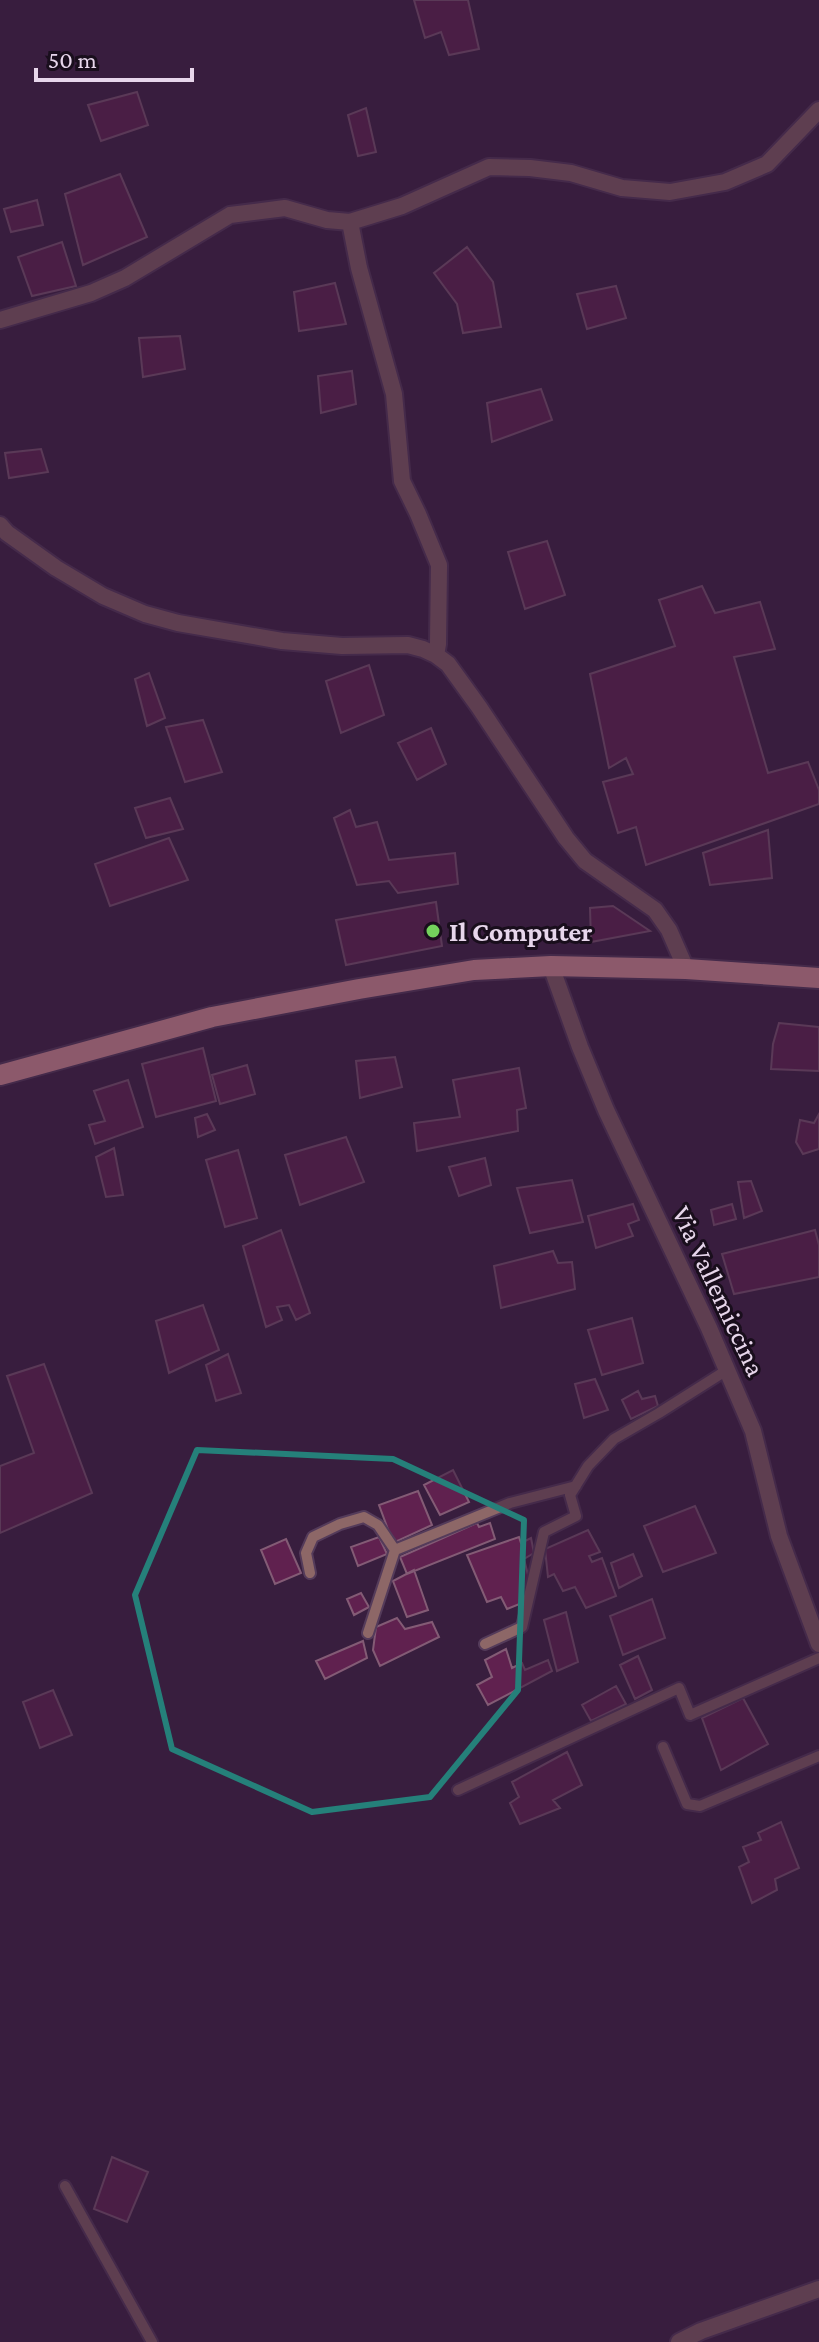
<svg xmlns="http://www.w3.org/2000/svg" width="819" height="2342" font-family="'Crimson Pro',serif">
	<rect width="100%" height="100%" fill="#381e3e"/>
	<path fill="#60214f" stroke="#835b75" stroke-width="2" d="M 414,0 L 468,0 L 479,49 L 449,55 L 441,32 L 425,38 Z
		M 137,92 L 148,125 L 101,141 L 88,105 Z
		M 366,108 L 376,152 L 358,156 L 348,115 Z
		M 120,174 L 147,237 L 83,265 L 65,194 Z
		M 37,200 L 43,225 L 11,232 L 4,209 Z
		M 62,242 L 76,286 L 32,296 L 18,257 Z
		M 467,247 L 493,282 L 501,327 L 463,333 L 457,304 L 434,273 Z
		M 335,283 L 346,324 L 299,331 L 294,292 Z
		M 616,286 L 626,318 L 587,329 L 577,294 Z
		M 180,336 L 185,369 L 143,377 L 139,338 Z
		M 352,371 L 356,404 L 321,413 L 318,376 Z
		M 541,389 L 552,420 L 492,442 L 487,403 Z
		M 41,449 L 48,472 L 9,478 L 5,453 Z
		M 547,541 L 565,595 L 525,609 L 508,552 Z
		M 702,586 L 715,613 L 760,602 L 775,649 L 734,657 L 768,773 L 808,762 L 819,790 L 819,804 L 646,865 L 636,827 L 618,833 L 603,782 L 633,774 L 626,758 L 609,768 L 590,674 L 675,646 L 659,600 Z
		M 369,665 L 384,715 L 341,733 L 326,681 Z
		M 149,673 L 165,718 L 147,726 L 135,679 Z
		M 203,720 L 222,772 L 185,782 L 166,727 Z
		M 431,728 L 446,764 L 417,780 L 398,743 Z
		M 170,798 L 183,829 L 146,838 L 135,808 Z
		M 350,810 L 356,827 L 377,822 L 389,860 L 455,853 L 458,884 L 398,893 L 389,881 L 357,885 L 334,818 Z
		M 768,830 L 772,878 L 710,885 L 703,853 Z
		M 169,838 L 188,880 L 110,906 L 95,864 Z
		M 436,902 L 442,946 L 346,965 L 336,920 Z
		M 613,906 L 650,931 L 591,942 L 590,908 Z
		M 779,1023 L 819,1027 L 819,1071 L 771,1069 L 773,1044 Z
		M 203,1048 L 216,1101 L 156,1117 L 142,1064 Z
		M 395,1057 L 402,1087 L 360,1098 L 356,1061 Z
		M 247,1065 L 255,1094 L 220,1104 L 212,1075 Z
		M 519,1068 L 526,1108 L 517,1110 L 518,1131 L 417,1151 L 414,1123 L 460,1117 L 453,1080 Z
		M 128,1080 L 143,1127 L 95,1144 L 89,1125 L 105,1121 L 94,1091 Z
		M 207,1114 L 215,1130 L 198,1137 L 195,1118 Z
		M 819,1114 L 819,1149 L 803,1154 L 796,1142 L 800,1120 L 814,1123 Z
		M 346,1137 L 364,1182 L 300,1205 L 285,1155 Z
		M 114,1148 L 123,1195 L 106,1197 L 96,1157 Z
		M 238,1150 L 257,1218 L 225,1227 L 206,1160 Z
		M 485,1158 L 491,1185 L 459,1196 L 449,1167 Z
		M 572,1180 L 583,1222 L 530,1233 L 517,1188 Z
		M 751,1181 L 762,1211 L 744,1218 L 738,1182 Z
		M 633,1204 L 639,1220 L 628,1224 L 633,1236 L 596,1248 L 588,1216 Z
		M 732,1204 L 736,1219 L 714,1225 L 711,1210 Z
		M 281,1230 L 310,1313 L 296,1320 L 289,1305 L 277,1307 L 282,1320 L 266,1327 L 243,1246 Z
		M 815,1230 L 819,1245 L 819,1277 L 734,1294 L 722,1254 Z
		M 553,1251 L 558,1263 L 572,1262 L 575,1289 L 501,1308 L 494,1266 Z
		M 203,1305 L 219,1350 L 169,1373 L 156,1321 Z
		M 632,1318 L 643,1363 L 602,1375 L 588,1330 Z
		M 228,1354 L 241,1393 L 216,1401 L 206,1365 Z
		M 44,1364 L 92,1493 L 0,1533 L 0,1466 L 34,1453 L 7,1376 Z
		M 595,1379 L 608,1410 L 584,1418 L 575,1384 Z
		M 638,1391 L 642,1399 L 655,1396 L 658,1406 L 631,1419 L 622,1400 Z
		M 453,1470 L 469,1502 L 440,1515 L 424,1485 Z
		M 418,1491 L 432,1525 L 393,1543 L 379,1505 Z
		M 695,1506 L 716,1553 L 663,1572 L 644,1526 Z
		M 477,1523 L 479,1527 L 490,1523 L 495,1539 L 407,1574 L 400,1557 Z
		M 588,1530 L 600,1552 L 589,1556 L 592,1562 L 602,1558 L 616,1596 L 586,1608 L 575,1587 L 563,1591 L 554,1574 L 548,1577 L 545,1549 Z
		M 379,1537 L 387,1554 L 358,1566 L 351,1547 Z
		M 519,1537 L 521,1543 L 531,1538 L 534,1553 L 524,1559 L 530,1583 L 521,1589 L 527,1601 L 507,1609 L 501,1597 L 487,1602 L 467,1555 Z
		M 286,1539 L 301,1573 L 275,1584 L 261,1550 Z
		M 633,1554 L 642,1576 L 619,1588 L 611,1563 Z
		M 414,1570 L 428,1610 L 407,1617 L 393,1581 Z
		M 361,1593 L 369,1607 L 354,1615 L 347,1599 Z
		M 652,1599 L 665,1638 L 623,1655 L 610,1616 Z
		M 566,1612 L 578,1662 L 557,1671 L 544,1620 Z
		M 397,1618 L 405,1629 L 432,1622 L 439,1637 L 380,1666 L 373,1650 L 376,1627 Z
		M 363,1641 L 367,1658 L 325,1679 L 316,1661 Z
		M 506,1649 L 512,1668 L 522,1663 L 525,1670 L 548,1660 L 552,1671 L 488,1705 L 477,1685 L 492,1677 L 485,1660 Z
		M 638,1656 L 652,1690 L 635,1699 L 620,1665 Z
		M 616,1686 L 626,1704 L 591,1721 L 582,1705 Z
		M 53,1690 L 72,1735 L 40,1748 L 23,1702 Z
		M 743,1698 L 768,1744 L 721,1770 L 702,1718 Z
		M 567,1752 L 582,1785 L 553,1800 L 560,1808 L 520,1824 L 510,1803 L 519,1797 L 512,1782 Z
		M 781,1822 L 799,1868 L 775,1879 L 777,1890 L 752,1903 L 739,1867 L 749,1862 L 743,1847 L 761,1840 L 758,1833 Z
		M 112,2157 L 148,2172 L 127,2222 L 94,2209 Z"/>
	<g fill="none" stroke-linecap="round" stroke-linejoin="round">
		<defs>
			<path id="service" d="M 310,1573 L 306,1553 L 313,1537 L 340,1524 L 364,1517 L 378,1525 L 395,1550
				M 368,1633 L 395,1550 L 510,1503 L 576,1486
				M 485,1644 L 522,1627 L 544,1532 L 576,1516 L 570,1495 L 588,1466 L 614,1439 L 659,1413 L 727,1370
				M 663,1747 L 687,1804 L 700,1806 L 819,1756
				M 458,1790 L 679,1688 L 690,1715 L 819,1658
				M 65,2186 L 152,2342"/>
			<path id="minor" d="M 350,222 L 359,268 L 394,394 L 402,481 L 418,514 L 439,565 L 438,644 L 436,655
				M 0,320 L 91,293 L 125,278 L 230,215 L 285,208 L 327,220 L 350,222 L 402,206 L 489,167 L 530,168 L 571,173 L 622,188 L 670,192 L 725,182 L 767,164 L 819,110
				M 0,525 L 7,533 L 56,568 L 103,596 L 145,614 L 178,623 L 282,641 L 342,646 L 408,645 L 423,649 L 436,655 L 448,664 L 479,707 L 566,838 L 585,861 L 655,910 L 669,930 L 686,969
				M 551,966 L 580,1047 L 606,1110 L 709,1328 L 753,1431 L 779,1536 L 819,1644
				M 679,2342 L 701,2331 L 819,2289"/>
			<path id="primary" d="M 0,1075 L 212,1017 L 359,989 L 474,970 L 551,966 L 686,969 L 819,978"/>
		</defs>
		<use href="#service" stroke="#543b5a" stroke-width="14"/>
		<use href="#minor" stroke="#543b5a" stroke-width="20"/>
		<use href="#primary" stroke="#543b5a" stroke-width="24"/>
		<use href="#service" stroke="#8d6767" stroke-width="10"/>
		<use href="#minor" stroke="#8d6767" stroke-width="16"/>
		<use href="#primary" stroke="#f1a3a3" stroke-width="20"/>
	</g>
	<path d="M0 0H819V2342H0ZM 197,1450 L 393,1459 L 524,1520 L 518,1690 L 430,1797 L 312,1812 L 172,1749 L 135,1595 Z" fill="#381e3e" fill-opacity=".55" fill-rule="evenodd"/>
	<path fill="none" stroke="#25807a" stroke-width="6" stroke-linejoin="round" d="M 197,1450 L 393,1459 L 524,1520 L 518,1690 L 430,1797 L 312,1812 L 172,1749 L 135,1595 Z"/>
	<circle fill="#74d25c" stroke="#190e1c" stroke-width="3" cx="433" cy="931" r="8"/>
	<g text-anchor="middle" dominant-baseline="central" stroke-width="6" stroke-linejoin="round" paint-order="stroke">
		<g font-size="28" font-weight="bold" fill="#e7d6eb" stroke="#190e1c" text-anchor="start">
			<text x="449" y="931">Il Computer</text>
		</g>
		<g font-size="28" fill="#e7d6eb" stroke="#190e1c">
			<text transform="translate(719 1291) rotate(65)">Via Vallemiccina</text>
		</g>
	</g>
	<path d="M36 68v12h156v-12" fill="none" stroke="#e7d6eb" stroke-width="4"/>
	<text x="48" y="68" font-size="24" fill="#e7d6eb" stroke="#190e1c" stroke-width="6" paint-order="stroke">50 m</text>
</svg>
